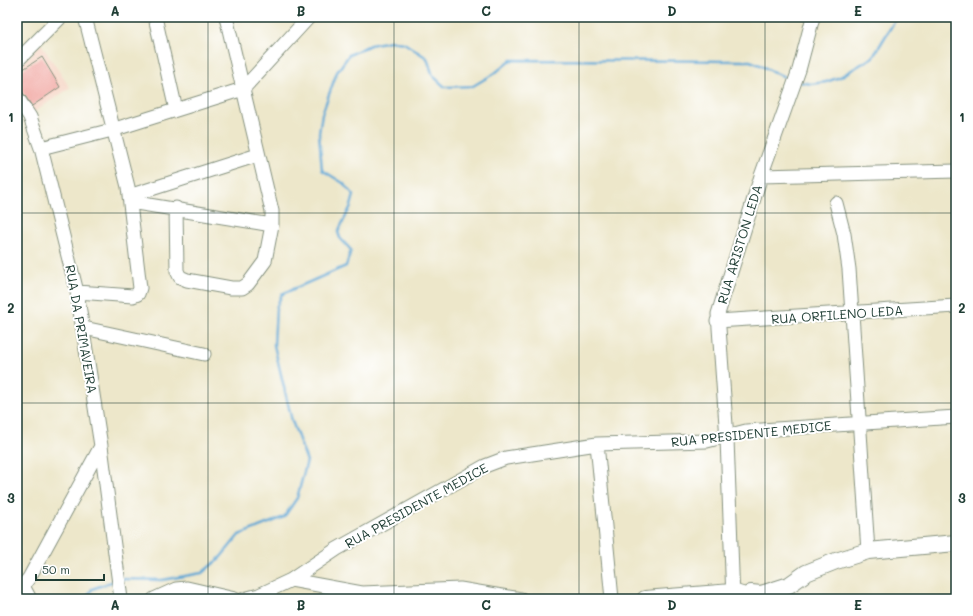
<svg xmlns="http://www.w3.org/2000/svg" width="973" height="616" font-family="Mali,sans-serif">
	<rect width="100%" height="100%" fill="#fff"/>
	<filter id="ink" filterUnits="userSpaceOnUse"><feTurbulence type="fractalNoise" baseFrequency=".025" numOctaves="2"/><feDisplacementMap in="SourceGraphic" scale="8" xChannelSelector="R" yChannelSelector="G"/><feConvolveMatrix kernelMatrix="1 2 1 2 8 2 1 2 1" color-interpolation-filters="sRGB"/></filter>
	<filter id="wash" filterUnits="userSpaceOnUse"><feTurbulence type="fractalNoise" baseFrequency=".012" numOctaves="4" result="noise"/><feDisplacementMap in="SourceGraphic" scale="16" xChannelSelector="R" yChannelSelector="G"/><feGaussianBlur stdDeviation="0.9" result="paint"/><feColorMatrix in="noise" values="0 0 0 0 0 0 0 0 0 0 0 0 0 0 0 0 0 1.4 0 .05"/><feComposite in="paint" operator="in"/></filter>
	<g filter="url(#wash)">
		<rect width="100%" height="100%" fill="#ede7ca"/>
		<path fill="#f5d3c1" d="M 41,44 L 70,88 L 34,112 L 17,86 L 17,70 Z"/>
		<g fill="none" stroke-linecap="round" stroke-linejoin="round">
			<path stroke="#5ea7d5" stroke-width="2.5" d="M 800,82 L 811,84 L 826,82 L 840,77 L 873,57 L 897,17
				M 123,579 L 162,580 L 202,573 L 220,558 L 239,535 L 284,517 L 297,498 L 307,461 L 292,421 L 274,345 L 276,308 L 282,294 L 346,266 L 351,250 L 340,238 L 338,232 L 351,206 L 354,195 L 343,183 L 322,170 L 319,133 L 322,114 L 337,72 L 349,55 L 370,45 L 390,41 L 404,43 L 427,58 L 433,76 L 445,87 L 473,86 L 495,73 L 511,60 L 750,61 C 765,66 776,75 791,79
				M 86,599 L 92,589 L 114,581"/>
		</g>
		<g id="blocks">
			<path fill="#f1a6a0" d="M 42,57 L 60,87 L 32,106 L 17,84 L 17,73 Z"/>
		</g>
	</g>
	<g filter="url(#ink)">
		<use href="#blocks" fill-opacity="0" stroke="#86927f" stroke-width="1"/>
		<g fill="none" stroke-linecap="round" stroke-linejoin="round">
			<defs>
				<path id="minor" d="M 155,17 L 176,110
					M 17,61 L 61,17
					M 17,97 L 30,117 L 41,148 L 77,292 L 101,446 L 121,599
					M 41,148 L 112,130 L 243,89 L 309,17
					M 761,176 L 956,171
					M 129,196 L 258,155
					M 130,202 L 272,225
					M 836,203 L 844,234 L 849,269 L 868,551
					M 176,208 L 177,271 L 180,277 L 187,280 L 231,288 L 242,288 L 248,284 L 265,261 L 272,225 L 272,211 L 226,17
					M 77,292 L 133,296 L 138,294 L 140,288 L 128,187 L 85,17
					M 717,321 L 956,306
					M 84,328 L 204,354
					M 597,444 L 612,599
					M 291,580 L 337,549 L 485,466 L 506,458 L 597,444 L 707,441 L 746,431 L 956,417
					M 22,584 L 30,599
					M 17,585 L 25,583 L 29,578 L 101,446
					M 154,599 L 176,589 L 187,588 L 235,599
					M 244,599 L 259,595 L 291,580 L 362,593 L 460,589 L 521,599
					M 733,599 L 727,439 L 718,314 L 761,176 L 799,70 L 813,17"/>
				<path id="major" d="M 645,599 L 732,592 L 745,596
					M 741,599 L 751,593 L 761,594 L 789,585 L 806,573 L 836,561 L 868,551 L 956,543"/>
			</defs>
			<use href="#minor" stroke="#86927f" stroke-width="15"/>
			<use href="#major" stroke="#86927f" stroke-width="18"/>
			<use href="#minor" stroke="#fff" stroke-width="13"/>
			<use href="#major" stroke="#fff" stroke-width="16"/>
		</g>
	</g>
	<path fill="none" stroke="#1f3d34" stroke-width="1" stroke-opacity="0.55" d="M 208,17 L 208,599M 394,17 L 394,599M 579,17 L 579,599M 765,17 L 765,599M 17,213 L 956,213M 17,403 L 956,403"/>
	<g text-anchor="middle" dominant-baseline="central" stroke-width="4" stroke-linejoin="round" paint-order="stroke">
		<g font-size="13" fill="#1f3d34" stroke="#fff">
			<text transform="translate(739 244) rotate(-73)">RUA ARISTON LEDA</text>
			<text transform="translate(837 314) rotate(-4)">RUA ORFILENO LEDA</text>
			<text transform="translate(82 329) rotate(80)">RUA DA PRIMAVEIRA</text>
			<text transform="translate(751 433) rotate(-6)">RUA PRESIDENTE MEDICE</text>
			<text transform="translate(416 505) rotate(-29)">RUA PRESIDENTE MEDICE</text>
		</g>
	</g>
	<rect width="973" height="616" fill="none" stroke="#fff" stroke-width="44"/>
	<path d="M36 574v6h68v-6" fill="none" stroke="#1f3d34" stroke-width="2"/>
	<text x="42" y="574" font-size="12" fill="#1f3d34" stroke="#ffffff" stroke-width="3" paint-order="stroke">50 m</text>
	<rect x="22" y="22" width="929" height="572" fill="none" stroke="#1f3d34" stroke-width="1.5"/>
	<g font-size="13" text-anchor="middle" font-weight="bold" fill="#1f3d34">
		<text x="115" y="16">A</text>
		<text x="301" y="16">B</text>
		<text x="486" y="16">C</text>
		<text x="672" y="16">D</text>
		<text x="858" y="16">E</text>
		<text x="11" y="122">1</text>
		<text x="962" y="122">1</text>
		<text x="11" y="313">2</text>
		<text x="962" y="313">2</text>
		<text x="11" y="503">3</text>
		<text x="962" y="503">3</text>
		<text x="115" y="610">A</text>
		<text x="301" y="610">B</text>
		<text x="486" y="610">C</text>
		<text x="672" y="610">D</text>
		<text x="858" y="610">E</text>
	</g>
</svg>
